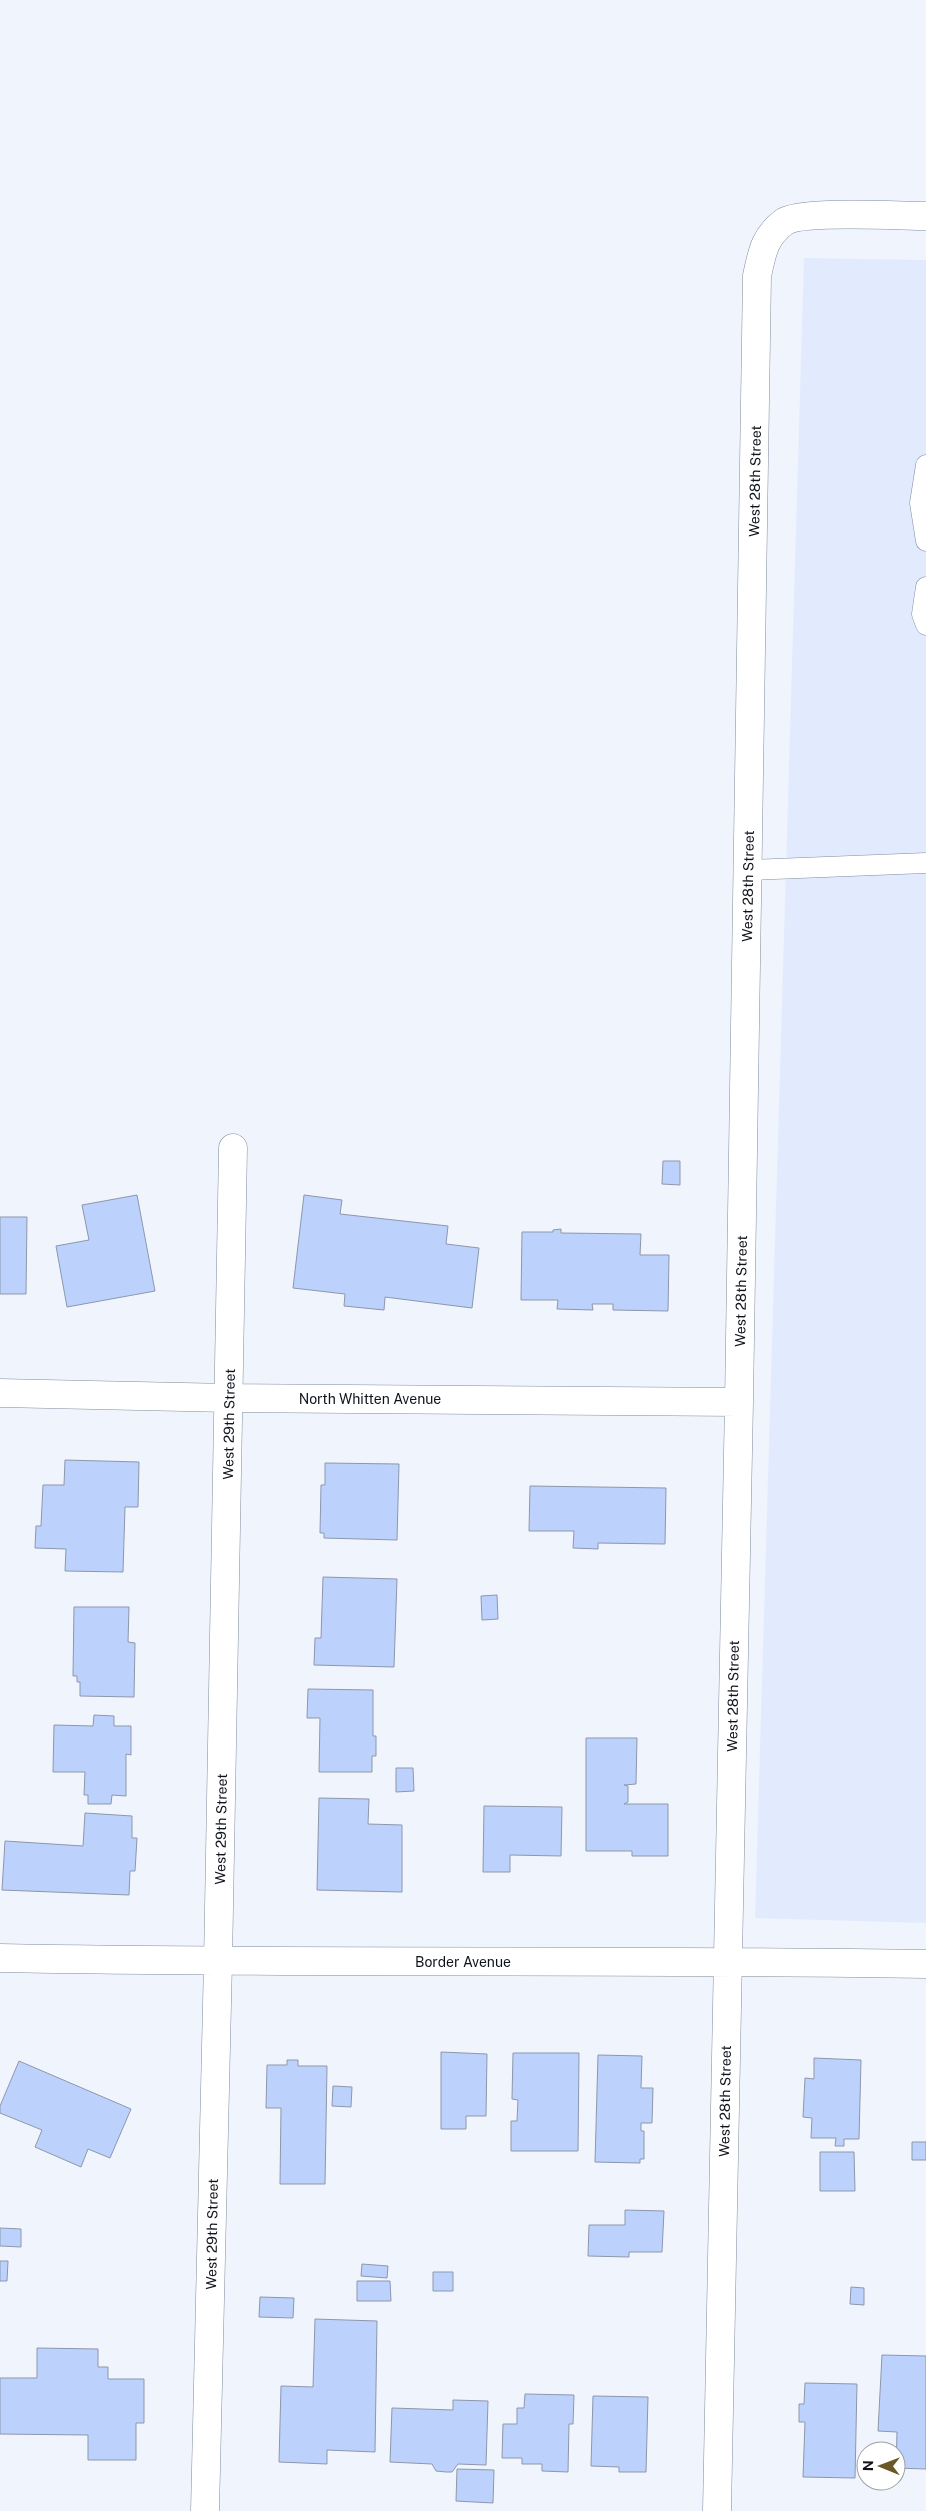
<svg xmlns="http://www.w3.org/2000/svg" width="926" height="2511" font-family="'Public Sans',sans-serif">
	<rect width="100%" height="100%" fill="#f0f4fd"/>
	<path fill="#e2ebfd" d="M 804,258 L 926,260 L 926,1923 L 755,1918 Z"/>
	<path fill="#bcd2fd" stroke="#8d97ac" d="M 663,1161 L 680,1161 L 680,1185 L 662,1184 Z
		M 137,1195 L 155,1291 L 67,1307 L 56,1246 L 89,1240 L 82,1205 Z
		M 304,1195 L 342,1200 L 340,1214 L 448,1226 L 446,1244 L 479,1248 L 472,1308 L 385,1297 L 384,1310 L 344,1306 L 345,1294 L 293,1288 Z
		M 0,1217 L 27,1217 L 26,1294 L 0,1294 Z
		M 561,1229 L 561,1233 L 641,1234 L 640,1255 L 669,1255 L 668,1311 L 613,1310 L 613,1304 L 592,1304 L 593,1310 L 557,1309 L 558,1300 L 521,1300 L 522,1232 L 553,1232 L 553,1230 Z
		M 65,1460 L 139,1462 L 138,1507 L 125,1507 L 123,1572 L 65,1571 L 66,1549 L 35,1548 L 36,1526 L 41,1526 L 43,1485 L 64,1485 Z
		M 325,1463 L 399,1464 L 397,1540 L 324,1538 L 324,1533 L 320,1533 L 321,1485 L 325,1485 Z
		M 530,1486 L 666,1488 L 665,1544 L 598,1543 L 598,1549 L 573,1548 L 574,1531 L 529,1531 Z
		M 323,1577 L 397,1579 L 394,1667 L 314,1665 L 315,1638 L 321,1638 Z
		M 497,1595 L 498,1619 L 482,1620 L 481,1596 Z
		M 74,1607 L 129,1607 L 128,1642 L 135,1643 L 134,1697 L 80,1696 L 80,1682 L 77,1682 L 77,1676 L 73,1676 Z
		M 308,1689 L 373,1690 L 373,1736 L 376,1736 L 376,1756 L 372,1756 L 372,1772 L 319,1772 L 320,1718 L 307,1718 Z
		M 94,1715 L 114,1716 L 114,1726 L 131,1726 L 131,1755 L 126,1754 L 126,1796 L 112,1795 L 111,1804 L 88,1804 L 88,1795 L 84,1795 L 85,1772 L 53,1772 L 54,1725 L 93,1726 Z
		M 586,1738 L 637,1738 L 636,1784 L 624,1785 L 628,1786 L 628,1802 L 624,1804 L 668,1804 L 668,1856 L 632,1856 L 632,1851 L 586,1851 Z
		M 396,1768 L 413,1768 L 414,1791 L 396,1792 Z
		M 319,1798 L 369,1799 L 368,1824 L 402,1825 L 402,1892 L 317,1890 Z
		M 484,1806 L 562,1807 L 561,1856 L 510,1855 L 510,1872 L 483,1872 Z
		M 85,1813 L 132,1816 L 132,1838 L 137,1838 L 135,1871 L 130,1871 L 129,1895 L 2,1890 L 5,1841 L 83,1846 Z
		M 441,2052 L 487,2054 L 486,2116 L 466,2116 L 466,2129 L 441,2129 Z
		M 513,2053 L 579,2053 L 578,2151 L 511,2151 L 511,2121 L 517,2121 L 518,2100 L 512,2099 Z
		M 598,2055 L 642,2056 L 641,2088 L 653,2088 L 652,2123 L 641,2123 L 641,2131 L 644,2131 L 644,2159 L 640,2159 L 640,2163 L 595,2162 Z
		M 814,2058 L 861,2060 L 859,2139 L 844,2139 L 844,2146 L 835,2146 L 836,2138 L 811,2138 L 812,2118 L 803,2117 L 805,2078 L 814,2079 Z
		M 287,2060 L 298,2060 L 298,2066 L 327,2066 L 325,2184 L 280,2184 L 281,2108 L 266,2108 L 267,2065 L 287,2065 Z
		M 19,2061 L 131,2109 L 110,2158 L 88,2149 L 81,2167 L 35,2147 L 42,2130 L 0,2113 L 0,2106 Z
		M 333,2086 L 352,2087 L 351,2107 L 332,2106 Z
		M 912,2142 L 926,2142 L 926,2160 L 912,2160 Z
		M 820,2152 L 854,2152 L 855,2191 L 820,2191 Z
		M 625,2210 L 664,2211 L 662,2252 L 629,2252 L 629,2257 L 588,2256 L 589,2225 L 625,2225 Z
		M 0,2228 L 21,2229 L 21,2247 L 0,2246 Z
		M 0,2261 L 8,2261 L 7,2281 L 0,2281 Z
		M 362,2264 L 388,2266 L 387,2278 L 361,2276 Z
		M 433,2272 L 453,2272 L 453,2291 L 433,2291 Z
		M 357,2281 L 390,2281 L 391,2301 L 357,2301 Z
		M 851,2287 L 864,2288 L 864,2305 L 850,2304 Z
		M 260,2297 L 294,2298 L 293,2318 L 259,2317 Z
		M 315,2319 L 377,2321 L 375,2452 L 327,2450 L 327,2464 L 279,2462 L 281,2386 L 313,2387 Z
		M 37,2348 L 98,2349 L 98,2367 L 108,2367 L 108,2379 L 144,2379 L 144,2423 L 136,2423 L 136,2460 L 88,2460 L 88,2435 L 0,2434 L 0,2378 L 37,2378 Z
		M 882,2355 L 926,2356 L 926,2469 L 896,2468 L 897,2432 L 878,2431 Z
		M 805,2383 L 857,2384 L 855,2478 L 803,2477 L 805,2422 L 799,2422 L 799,2404 L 804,2404 Z
		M 525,2394 L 574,2395 L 573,2424 L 569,2424 L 568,2472 L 542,2471 L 542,2464 L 522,2464 L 522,2458 L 502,2458 L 503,2424 L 517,2424 L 517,2408 L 524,2408 Z
		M 593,2396 L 648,2397 L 646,2472 L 619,2472 L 619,2467 L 591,2466 Z
		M 453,2400 L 488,2401 L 486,2465 L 458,2464 L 452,2472 L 446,2472 L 436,2471 L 432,2464 L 390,2462 L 392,2408 L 453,2410 Z
		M 457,2469 L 494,2470 L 493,2503 L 456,2501 Z"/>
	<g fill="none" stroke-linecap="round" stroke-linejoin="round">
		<defs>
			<path id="service" d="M 926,465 L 920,503 L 926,541
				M 926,587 L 922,614 L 926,625
				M 749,870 L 926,863"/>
			<path id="minor" d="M 0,1393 L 229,1398 L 739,1402
				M 0,1958 C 309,1964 617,1959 926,1964
				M 205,2511 L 218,1962 L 233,1148
				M 717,2511 L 739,1402 L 757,276 C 762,253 764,237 784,222 C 801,210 900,216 926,216"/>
		</defs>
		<use href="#service" stroke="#818ca0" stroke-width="21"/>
		<use href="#minor" stroke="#818ca0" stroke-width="29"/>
		<use href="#service" stroke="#fff" stroke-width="20"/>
		<use href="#minor" stroke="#fff" stroke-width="28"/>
	</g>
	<g text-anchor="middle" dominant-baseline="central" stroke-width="4" stroke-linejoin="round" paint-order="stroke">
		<g font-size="14" fill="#0f131a" stroke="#fff">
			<text transform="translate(755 481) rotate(-89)">West 28th Street</text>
			<text transform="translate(748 886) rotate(-89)">West 28th Street</text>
			<text transform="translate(741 1291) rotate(-89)">West 28th Street</text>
			<text x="370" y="1399">North Whitten Avenue</text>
			<text transform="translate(229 1424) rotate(-89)">West 29th Street</text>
			<text transform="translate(733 1696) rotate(-89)">West 28th Street</text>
			<text transform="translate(221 1829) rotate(-89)">West 29th Street</text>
			<text x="463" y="1962">Border Avenue</text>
			<text transform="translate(725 2101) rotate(-89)">West 28th Street</text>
			<text transform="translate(212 2234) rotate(-89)">West 29th Street</text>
		</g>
	</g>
	<g transform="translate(881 2466) rotate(271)"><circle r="24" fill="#ffffff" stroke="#9fa1a3"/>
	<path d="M0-4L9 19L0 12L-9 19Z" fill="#6b5827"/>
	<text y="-8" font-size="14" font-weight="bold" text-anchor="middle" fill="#0f131a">N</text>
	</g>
</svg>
